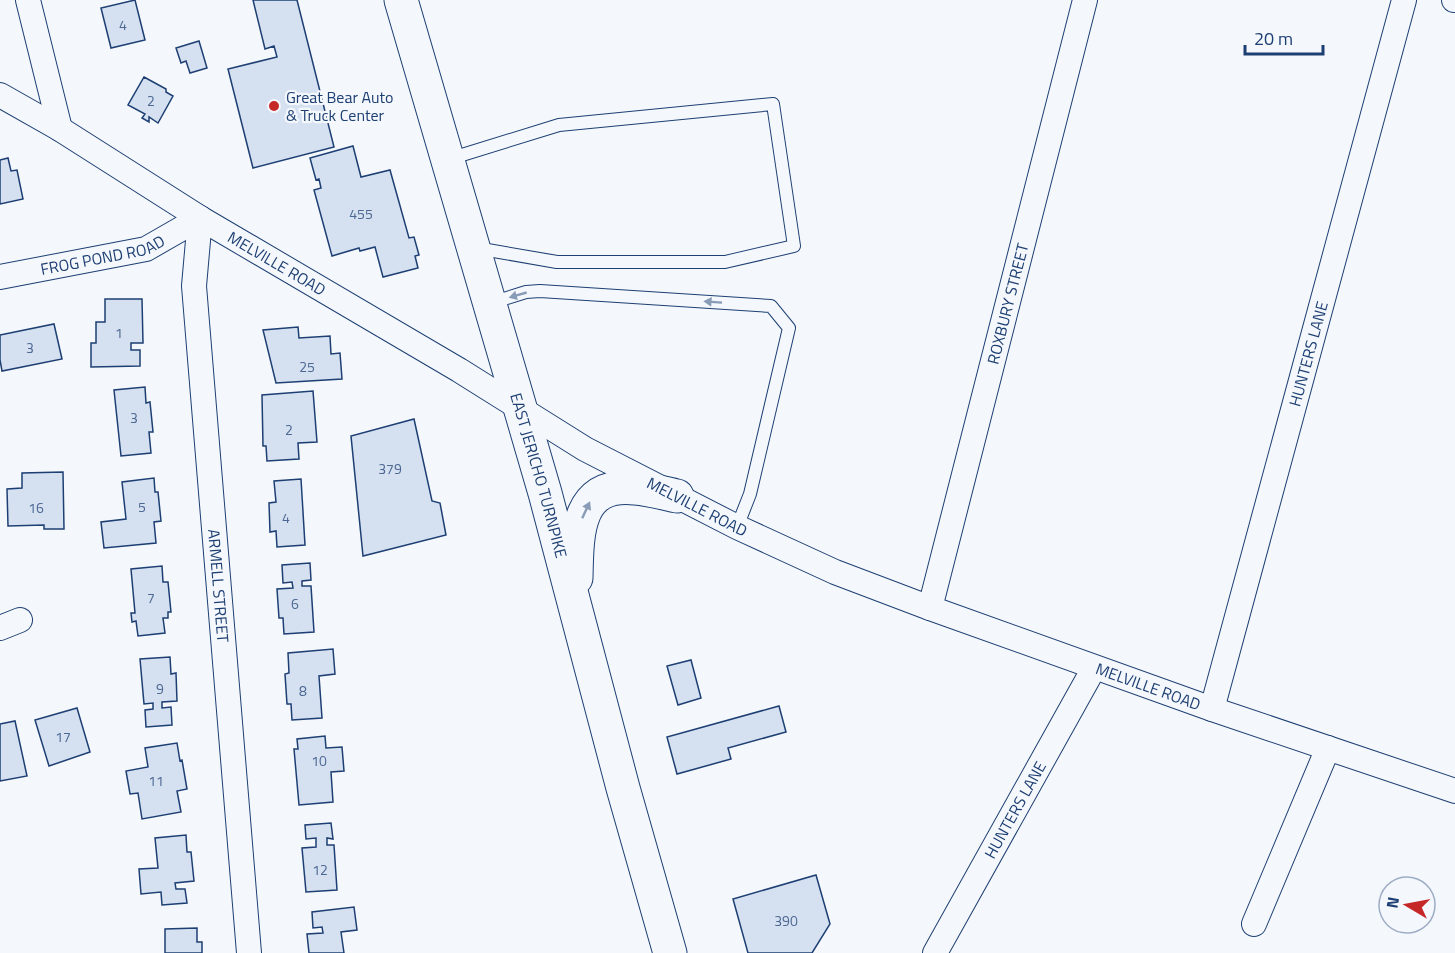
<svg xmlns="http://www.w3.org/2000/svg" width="1455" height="953" font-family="'Titillium Web',sans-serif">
	<rect width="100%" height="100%" fill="#f4f7fb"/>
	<path fill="#d5e0f0" stroke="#1d3f73" stroke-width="1.5" d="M 135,0 L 145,40 L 111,48 L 101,8 Z
		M 253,0 L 297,0 L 334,147 L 253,168 L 228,69 L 277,57 L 274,46 L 265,49 Z
		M 199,41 L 207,68 L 190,73 L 186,61 L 181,63 L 176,48 Z
		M 144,77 L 166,89 L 166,92 L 173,96 L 158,123 L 149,117 L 149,122 L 142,118 L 145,114 L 128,105 Z
		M 353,146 L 361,177 L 390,170 L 409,238 L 414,237 L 419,255 L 415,256 L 418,268 L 383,277 L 375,247 L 360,251 L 359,248 L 332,256 L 314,190 L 321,188 L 319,179 L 316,180 L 310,158 Z
		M 8,158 L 11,171 L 17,170 L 23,199 L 0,204 L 0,160 Z
		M 105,299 L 142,299 L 143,343 L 131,343 L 131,350 L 140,350 L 140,366 L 91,367 L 91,343 L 96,343 L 96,322 L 105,322 Z
		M 54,324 L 62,359 L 2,371 L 0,360 L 0,335 Z
		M 298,327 L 299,338 L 330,336 L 331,354 L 340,353 L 342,379 L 276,383 L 263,330 Z
		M 145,387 L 146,403 L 150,402 L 153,432 L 149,432 L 151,453 L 121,456 L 114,390 Z
		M 313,391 L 317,442 L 298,443 L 299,459 L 267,461 L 266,446 L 263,446 L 262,395 Z
		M 414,419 L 432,501 L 440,503 L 446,535 L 363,556 L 351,436 Z
		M 63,472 L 64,529 L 44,529 L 44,525 L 8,526 L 7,489 L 22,488 L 22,473 Z
		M 154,478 L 155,492 L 158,492 L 161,521 L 154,522 L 156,543 L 104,548 L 101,522 L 126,519 L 122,482 Z
		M 301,479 L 305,545 L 277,547 L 276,531 L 270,532 L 269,503 L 276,502 L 274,481 Z
		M 310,563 L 311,580 L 302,581 L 302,586 L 311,586 L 314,632 L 284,634 L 283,618 L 279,618 L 277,589 L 293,588 L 292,582 L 283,583 L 282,565 Z
		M 162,566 L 163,582 L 168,582 L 171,612 L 168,612 L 168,618 L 163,618 L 165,633 L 138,636 L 136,621 L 132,622 L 131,613 L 135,613 L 131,569 Z
		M 333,649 L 335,674 L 319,676 L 322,718 L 292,720 L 291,704 L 287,704 L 285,674 L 289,673 L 288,653 Z
		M 170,657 L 171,674 L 176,673 L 177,701 L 162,702 L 162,708 L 171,707 L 172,725 L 146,727 L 145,710 L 153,709 L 153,703 L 144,704 L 140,659 Z
		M 691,660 L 701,698 L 678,705 L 667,666 Z
		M 779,706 L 786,732 L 728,748 L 731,759 L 677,774 L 667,737 Z
		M 77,708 L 90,752 L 49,766 L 35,720 Z
		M 15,721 L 27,776 L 0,781 L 0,724 Z
		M 325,736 L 326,748 L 342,747 L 344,771 L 331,772 L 333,802 L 299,805 L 294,749 L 298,749 L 297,739 Z
		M 177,743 L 180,761 L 182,760 L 187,789 L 177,791 L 181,812 L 142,819 L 138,793 L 130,794 L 126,771 L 148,767 L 145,748 Z
		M 331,823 L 333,839 L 327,838 L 327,845 L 334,845 L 337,890 L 306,892 L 302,848 L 316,847 L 316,838 L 306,839 L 305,825 Z
		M 186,835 L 187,852 L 191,852 L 194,881 L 175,883 L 176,889 L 185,889 L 187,903 L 162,905 L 161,892 L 141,894 L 139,869 L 158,868 L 155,838 Z
		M 816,875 L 830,924 L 812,953 L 748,953 L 733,899 Z
		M 354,907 L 357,930 L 341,932 L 344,953 L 309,953 L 307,934 L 323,933 L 322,927 L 313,928 L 312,912 Z
		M 197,928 L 197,942 L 202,942 L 202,953 L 165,953 L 165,929 Z"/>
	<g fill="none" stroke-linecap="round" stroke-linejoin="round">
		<defs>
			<path id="service" d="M 449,159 L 559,125 L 773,104 L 794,246 L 725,262 L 557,262 L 476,248
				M 491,303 L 526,292 L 540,291 L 771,306 L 789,328 L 750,494 L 737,527"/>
			<g id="minor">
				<path d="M 28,0 L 60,129"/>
				<path d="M 1454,0 L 1455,0"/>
				<path id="s1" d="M 0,95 L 60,129 L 200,218 L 459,370 L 585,449 L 737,527 L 835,572 L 930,608 L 1212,709 L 1455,791"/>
				<path id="s2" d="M 200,218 L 194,286 L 249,953"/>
				<path id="s3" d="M 0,277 L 146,249 L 200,218"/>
				<path id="s4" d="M 930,608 L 1085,0"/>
				<path d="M 0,628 L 20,620"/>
				<path id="s5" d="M 1212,709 L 1404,0"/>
				<path d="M 1254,924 L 1328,748"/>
				<path id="s6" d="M 935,953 L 1094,668"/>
			</g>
			<g id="primary">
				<path id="s7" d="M 401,0 L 545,493 L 623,788 L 670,953"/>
				<path d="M 576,578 C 577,534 576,482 635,488 C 649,489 663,493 677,496"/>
			</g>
		</defs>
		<use href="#service" stroke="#1d3f73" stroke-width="14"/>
		<use href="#minor" stroke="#1d3f73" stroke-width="26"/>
		<use href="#primary" stroke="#1d3f73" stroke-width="35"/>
		<use href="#service" stroke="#f4f7fb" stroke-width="12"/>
		<use href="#minor" stroke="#f4f7fb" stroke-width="24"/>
		<use href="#primary" stroke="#f4f7fb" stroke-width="33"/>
	</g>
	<defs><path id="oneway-solid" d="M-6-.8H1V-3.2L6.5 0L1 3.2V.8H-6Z" transform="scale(1.5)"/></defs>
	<g fill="#889bb7">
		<use href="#oneway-solid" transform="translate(518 295) rotate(164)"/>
		<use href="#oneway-solid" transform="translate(713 302) rotate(-176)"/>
		<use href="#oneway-solid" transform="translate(586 510) rotate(-65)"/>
	</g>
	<circle fill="#c62828" stroke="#f4f7fb" stroke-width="2" cx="274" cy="106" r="6"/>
	<g text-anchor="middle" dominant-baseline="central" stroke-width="4.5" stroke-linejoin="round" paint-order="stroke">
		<g font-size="14" fill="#4b6792">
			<text x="123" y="24">4</text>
			<text x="151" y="100">2</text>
			<text x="361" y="213">455</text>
			<text x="119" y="332">1</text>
			<text x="30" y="347">3</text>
			<text x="307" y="366">25</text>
			<text x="134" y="417">3</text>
			<text x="289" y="429">2</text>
			<text x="390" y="468">379</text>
			<text x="142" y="506">5</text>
			<text x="36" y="507">16</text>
			<text x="286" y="517">4</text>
			<text x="151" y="597">7</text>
			<text x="295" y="603">6</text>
			<text x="160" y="688">9</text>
			<text x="303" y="690">8</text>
			<text x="63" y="736">17</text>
			<text x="319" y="760">10</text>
			<text x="156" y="780">11</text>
			<text x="320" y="869">12</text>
			<text x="786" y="920">390</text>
		</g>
		<g font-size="16" fill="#1d3f73" stroke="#f4f7fb" text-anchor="start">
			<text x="286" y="97">Great Bear Auto<tspan x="286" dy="18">&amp; Truck Center</tspan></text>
		</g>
		<g font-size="16" fill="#1d3f73" stroke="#f4f7fb">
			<text stroke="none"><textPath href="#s3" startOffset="105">FROG POND ROAD</textPath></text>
			<text stroke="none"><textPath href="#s1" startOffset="324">MELVILLE ROAD</textPath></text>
			<text stroke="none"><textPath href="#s4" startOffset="314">ROXBURY STREET</textPath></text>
			<text stroke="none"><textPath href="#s5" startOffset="368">HUNTERS LANE</textPath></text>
			<text stroke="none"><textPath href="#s7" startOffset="495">EAST JERICHO TURNPIKE</textPath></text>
			<text stroke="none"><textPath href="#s1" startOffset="810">MELVILLE ROAD</textPath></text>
			<text stroke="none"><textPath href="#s2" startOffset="369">ARMELL STREET</textPath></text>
			<text stroke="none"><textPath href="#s1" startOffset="1296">MELVILLE ROAD</textPath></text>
			<text stroke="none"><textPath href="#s6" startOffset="164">HUNTERS LANE</textPath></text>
		</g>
	</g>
	<g transform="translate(1407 905) rotate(280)"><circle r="28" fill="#f4f7fb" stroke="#9eadc5" stroke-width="1.5"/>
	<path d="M0-4.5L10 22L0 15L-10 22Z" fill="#c62828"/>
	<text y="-9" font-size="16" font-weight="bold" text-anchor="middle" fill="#1d3f73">N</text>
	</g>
	<path d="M1245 45v9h78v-9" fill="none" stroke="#1d3f73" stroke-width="3"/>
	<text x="1254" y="45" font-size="18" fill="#1d3f73" stroke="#f4f7fb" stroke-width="4.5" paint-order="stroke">20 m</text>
</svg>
